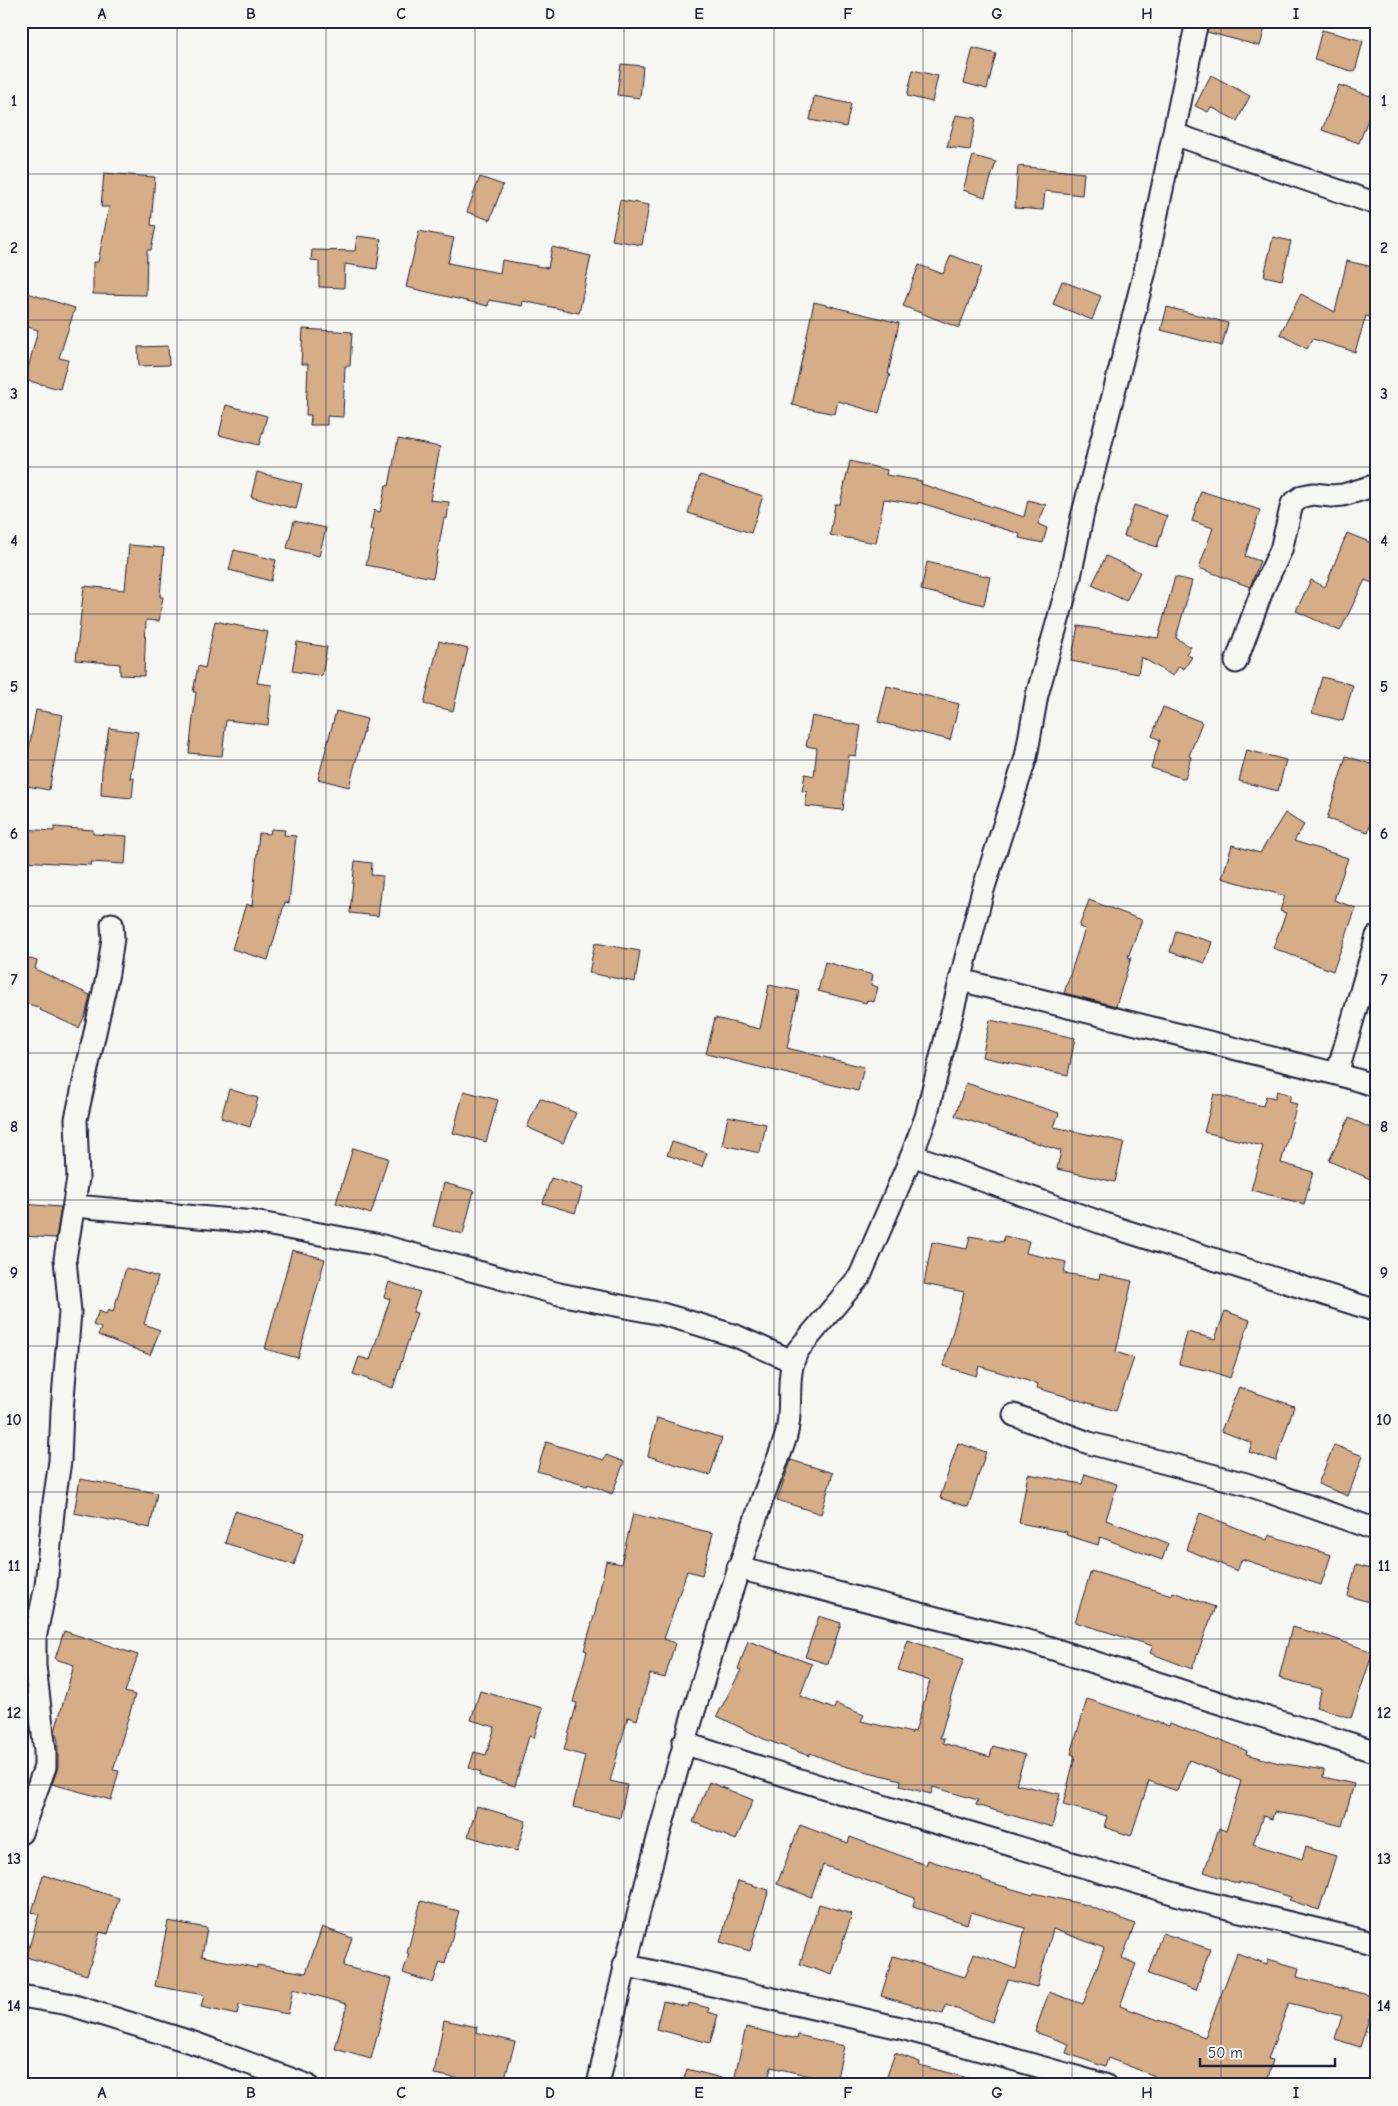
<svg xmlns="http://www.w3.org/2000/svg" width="1398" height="2106" font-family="'Comic Neue',sans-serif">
	<rect width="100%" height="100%" fill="#f6f6f2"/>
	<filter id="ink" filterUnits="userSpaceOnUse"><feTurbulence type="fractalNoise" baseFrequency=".02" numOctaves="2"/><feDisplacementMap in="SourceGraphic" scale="10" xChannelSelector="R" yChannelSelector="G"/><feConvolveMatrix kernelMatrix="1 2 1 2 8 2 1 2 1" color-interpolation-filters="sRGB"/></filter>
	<g filter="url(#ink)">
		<path fill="#d5ad86" stroke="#22223b" d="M 1209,21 L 1267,21 L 1260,46 L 1207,32 Z
			M 1322,30 L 1363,41 L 1355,72 L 1314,60 Z
			M 973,48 L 996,54 L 987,89 L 964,83 Z
			M 621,64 L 643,66 L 640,98 L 617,95 Z
			M 913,70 L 938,76 L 932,102 L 907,96 Z
			M 1211,75 L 1250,96 L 1237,121 L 1211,107 L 1208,112 L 1195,106 Z
			M 1339,85 L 1376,98 L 1359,143 L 1322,130 Z
			M 814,96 L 851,104 L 846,127 L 810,120 Z
			M 956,115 L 976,118 L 970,150 L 947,147 Z
			M 973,156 L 996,162 L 985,197 L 963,190 Z
			M 1018,166 L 1084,173 L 1082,195 L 1045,191 L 1043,210 L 1015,208 Z
			M 104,173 L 155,177 L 151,225 L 156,226 L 151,250 L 147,250 L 146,295 L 93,294 L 93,262 L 98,262 L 109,207 L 101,207 Z
			M 480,177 L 503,185 L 490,220 L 467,212 Z
			M 620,200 L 649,205 L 642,245 L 612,240 Z
			M 419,231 L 454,238 L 448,263 L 500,273 L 502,260 L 548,268 L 552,247 L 591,256 L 579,313 L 523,301 L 522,306 L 489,300 L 488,306 L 406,287 Z
			M 357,236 L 381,239 L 377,269 L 345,264 L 344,288 L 319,287 L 319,261 L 311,260 L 312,250 L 355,251 Z
			M 1273,237 L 1291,241 L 1282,280 L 1264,276 Z
			M 951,255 L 982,267 L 959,328 L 903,306 L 919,265 L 943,274 Z
			M 1347,261 L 1377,268 L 1377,319 L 1366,316 L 1355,352 L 1313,339 L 1307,349 L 1280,334 L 1301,294 L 1335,312 Z
			M 1062,281 L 1101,296 L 1092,320 L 1053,304 Z
			M 21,291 L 75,308 L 59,358 L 68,360 L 60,389 L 25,380 L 38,330 L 21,325 Z
			M 814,302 L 899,323 L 888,374 L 890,374 L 879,413 L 838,401 L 835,414 L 792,405 Z
			M 1167,307 L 1228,323 L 1222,346 L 1161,330 Z
			M 303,329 L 352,332 L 350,366 L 345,366 L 343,417 L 327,416 L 327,425 L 310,425 L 311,415 L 306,415 L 308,364 L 301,364 Z
			M 168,346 L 169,365 L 139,366 L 138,347 Z
			M 226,405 L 267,416 L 259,445 L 219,435 Z
			M 398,439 L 440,447 L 430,500 L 449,502 L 447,519 L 444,518 L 433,578 L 366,565 L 374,530 L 370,530 L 374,510 L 380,512 L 386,485 L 389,486 Z
			M 850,461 L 887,470 L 886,475 L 922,481 L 921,484 L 1024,517 L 1028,500 L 1046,505 L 1038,524 L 1047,528 L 1043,543 L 1019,538 L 1020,534 L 918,502 L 918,504 L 884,499 L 876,543 L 830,535 L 835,504 L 840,504 Z
			M 257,472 L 302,484 L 296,509 L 251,497 Z
			M 700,475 L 763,496 L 751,533 L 688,513 Z
			M 1201,491 L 1260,510 L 1245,556 L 1260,561 L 1250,587 L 1199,568 L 1213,528 L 1192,521 Z
			M 1134,505 L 1167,516 L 1157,547 L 1124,536 Z
			M 294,521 L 326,528 L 319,556 L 287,548 Z
			M 1347,533 L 1377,545 L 1377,585 L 1365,580 L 1340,631 L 1296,611 L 1311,580 L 1325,587 Z
			M 129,545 L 164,548 L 160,597 L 163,597 L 159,621 L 146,620 L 144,676 L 120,675 L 120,664 L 76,660 L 84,586 L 125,590 Z
			M 234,550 L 276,560 L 271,581 L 229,570 Z
			M 1106,556 L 1140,572 L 1126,601 L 1092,585 Z
			M 927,562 L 990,577 L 984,605 L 921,590 Z
			M 1175,577 L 1192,581 L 1176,638 L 1191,647 L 1186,654 L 1192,657 L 1184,669 L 1179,666 L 1173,676 L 1141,657 L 1138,674 L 1071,661 L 1078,626 L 1158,638 Z
			M 215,621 L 268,632 L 257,683 L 272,685 L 268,725 L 226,720 L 222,756 L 189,753 L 196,692 L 193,692 L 198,666 L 205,668 Z
			M 439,641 L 468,649 L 453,711 L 424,704 Z
			M 297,642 L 327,647 L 322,676 L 292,671 Z
			M 1322,677 L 1353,685 L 1343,721 L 1312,713 Z
			M 887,686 L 959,704 L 950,740 L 878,722 Z
			M 1163,707 L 1202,722 L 1189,756 L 1191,757 L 1185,779 L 1151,768 L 1160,740 L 1152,736 Z
			M 36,710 L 63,715 L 49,790 L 22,785 Z
			M 336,711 L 367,719 L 349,787 L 318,779 Z
			M 812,716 L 861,726 L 856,756 L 849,755 L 843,810 L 805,806 L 807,792 L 802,791 L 805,774 L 814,776 L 817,748 L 806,746 Z
			M 109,728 L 138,732 L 130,778 L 134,778 L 132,798 L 101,795 L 102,770 Z
			M 1247,750 L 1286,760 L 1278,791 L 1239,781 Z
			M 1346,756 L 1377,766 L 1377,805 L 1368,832 L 1327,819 Z
			M 1285,813 L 1304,825 L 1294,841 L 1348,858 L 1334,900 L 1356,908 L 1333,971 L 1273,948 L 1286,913 L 1280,911 L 1285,896 L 1222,878 L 1232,845 L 1260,853 Z
			M 54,827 L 93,830 L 93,834 L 127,836 L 125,864 L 91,862 L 91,865 L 21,861 L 21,829 L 54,831 Z
			M 271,829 L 285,830 L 284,835 L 296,836 L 289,903 L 285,902 L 268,960 L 232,949 L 246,904 L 252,906 L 259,833 L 270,834 Z
			M 355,861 L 372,863 L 371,875 L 383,876 L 378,916 L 350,913 Z
			M 1089,900 L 1142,920 L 1128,957 L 1131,958 L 1116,1006 L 1064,993 L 1085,929 L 1079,927 Z
			M 1176,931 L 1212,942 L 1205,963 L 1170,952 Z
			M 595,943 L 640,951 L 635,982 L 589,973 Z
			M 21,956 L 37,961 L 35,969 L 90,995 L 86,1013 L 79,1028 L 40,1010 L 41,1008 L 21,1002 Z
			M 825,962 L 873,975 L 871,985 L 878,987 L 874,1002 L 867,1000 L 866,1003 L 818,991 Z
			M 769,985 L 799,991 L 787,1048 L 864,1067 L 858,1091 L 706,1054 L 715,1018 L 760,1029 Z
			M 990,1020 L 1075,1038 L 1068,1075 L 982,1057 Z
			M 966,1083 L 1059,1113 L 1054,1127 L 1124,1142 L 1115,1182 L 1057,1169 L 1061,1151 L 955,1116 Z
			M 229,1089 L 258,1098 L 250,1127 L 221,1118 Z
			M 464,1091 L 498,1100 L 486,1142 L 453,1133 Z
			M 1277,1091 L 1291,1095 L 1289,1102 L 1297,1104 L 1281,1163 L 1313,1172 L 1304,1204 L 1251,1190 L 1263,1146 L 1204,1132 L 1214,1094 L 1263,1106 L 1266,1096 L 1275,1098 Z
			M 540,1098 L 576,1113 L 563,1143 L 527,1127 Z
			M 728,1116 L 766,1124 L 760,1153 L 722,1145 Z
			M 1349,1118 L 1377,1131 L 1377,1182 L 1329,1161 Z
			M 672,1142 L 707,1153 L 702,1167 L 667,1155 Z
			M 353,1148 L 388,1158 L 371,1214 L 336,1203 Z
			M 551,1178 L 583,1188 L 575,1213 L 543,1203 Z
			M 444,1183 L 474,1191 L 463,1234 L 433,1226 Z
			M 22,1204 L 61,1207 L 56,1238 L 21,1236 Z
			M 970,1236 L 1003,1242 L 1004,1236 L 1029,1241 L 1026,1253 L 1066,1262 L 1064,1273 L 1099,1279 L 1100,1274 L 1132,1281 L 1116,1352 L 1134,1358 L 1116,1411 L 1037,1388 L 1038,1384 L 979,1366 L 976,1376 L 943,1366 L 964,1292 L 924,1284 L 932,1242 L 967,1249 Z
			M 292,1250 L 325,1259 L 298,1358 L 265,1349 Z
			M 126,1268 L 158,1277 L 144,1324 L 160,1330 L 150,1355 L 98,1335 L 101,1328 L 93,1325 L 99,1311 L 106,1314 L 108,1310 L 113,1312 Z
			M 389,1282 L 420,1292 L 413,1312 L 417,1313 L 393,1388 L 353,1374 L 359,1357 L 370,1360 L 390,1299 L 384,1297 Z
			M 1225,1311 L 1250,1320 L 1230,1378 L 1205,1369 L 1205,1370 L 1179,1364 L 1187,1332 L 1215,1339 Z
			M 1239,1387 L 1294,1406 L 1276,1461 L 1249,1452 L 1252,1443 L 1221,1431 Z
			M 657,1418 L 722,1438 L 710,1475 L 648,1456 Z
			M 546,1442 L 604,1460 L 606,1455 L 624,1462 L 612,1494 L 588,1484 L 587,1486 L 537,1471 Z
			M 958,1443 L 986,1452 L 968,1507 L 940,1498 Z
			M 1334,1445 L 1363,1456 L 1348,1496 L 1318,1484 Z
			M 791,1460 L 833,1473 L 821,1514 L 777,1500 Z
			M 1028,1474 L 1082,1484 L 1085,1474 L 1117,1484 L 1106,1520 L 1168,1543 L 1162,1560 L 1100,1537 L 1098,1545 L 1066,1535 L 1067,1532 L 1019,1523 Z
			M 80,1479 L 157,1493 L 150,1528 L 74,1513 Z
			M 235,1511 L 304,1533 L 294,1565 L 225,1543 Z
			M 1200,1513 L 1267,1540 L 1269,1535 L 1331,1555 L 1321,1585 L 1242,1559 L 1237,1571 L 1186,1549 Z
			M 633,1514 L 713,1533 L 702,1575 L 687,1571 L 664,1639 L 675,1643 L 665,1678 L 650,1674 L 637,1720 L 628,1717 L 610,1781 L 627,1785 L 620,1818 L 573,1807 L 585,1756 L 564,1750 L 577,1703 L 573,1702 L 587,1651 L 584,1650 L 595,1613 L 606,1561 L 621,1564 Z
			M 1356,1565 L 1377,1571 L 1377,1604 L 1348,1596 Z
			M 1091,1571 L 1172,1595 L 1173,1592 L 1215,1607 L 1192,1669 L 1150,1653 L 1153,1646 L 1075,1622 Z
			M 819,1616 L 841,1623 L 828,1664 L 805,1657 Z
			M 1292,1627 L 1327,1636 L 1373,1652 L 1351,1718 L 1316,1707 L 1322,1689 L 1279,1678 Z
			M 64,1631 L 138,1655 L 125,1692 L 135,1695 L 113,1770 L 119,1771 L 111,1800 L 52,1784 L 58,1767 L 58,1741 L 55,1731 L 74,1665 L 55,1659 Z
			M 908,1640 L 964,1659 L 950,1699 L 951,1699 L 940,1738 L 944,1738 L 943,1743 L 990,1757 L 993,1746 L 1025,1755 L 1016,1784 L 1060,1794 L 1052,1827 L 976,1805 L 978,1800 L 933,1787 L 931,1794 L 900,1786 L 901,1780 L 844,1766 L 810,1753 L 809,1756 L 764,1739 L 717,1716 L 741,1670 L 738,1669 L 748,1641 L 812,1664 L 800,1696 L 834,1709 L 836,1704 L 864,1715 L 861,1721 L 912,1733 L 912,1731 L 915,1732 L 930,1681 L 898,1670 Z
			M 480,1691 L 543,1708 L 534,1738 L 529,1736 L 515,1786 L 480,1776 L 481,1772 L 469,1768 L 474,1752 L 486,1755 L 495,1727 L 471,1720 Z
			M 1087,1699 L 1169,1726 L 1170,1723 L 1218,1741 L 1219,1739 L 1247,1751 L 1246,1754 L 1279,1763 L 1324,1770 L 1323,1777 L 1354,1784 L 1342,1826 L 1306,1817 L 1274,1812 L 1272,1819 L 1263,1816 L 1253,1844 L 1302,1859 L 1306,1847 L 1336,1856 L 1319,1910 L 1289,1900 L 1291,1897 L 1239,1882 L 1239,1884 L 1204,1872 L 1219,1828 L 1226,1831 L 1241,1781 L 1189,1760 L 1177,1791 L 1149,1781 L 1131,1836 L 1104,1827 L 1107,1816 L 1063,1805 L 1075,1756 L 1071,1754 Z
			M 709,1782 L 753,1800 L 736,1840 L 693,1822 Z
			M 477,1806 L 526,1821 L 517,1851 L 468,1836 Z
			M 800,1825 L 848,1843 L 850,1837 L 926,1865 L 928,1860 L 982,1878 L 982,1880 L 1033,1895 L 1034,1893 L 1086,1905 L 1135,1924 L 1122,1958 L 1136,1964 L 1120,2006 L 1205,2037 L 1237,1953 L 1267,1964 L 1268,1959 L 1299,1968 L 1297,1977 L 1376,1997 L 1360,2047 L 1335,2039 L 1342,2016 L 1289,2003 L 1268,2059 L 1273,2060 L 1266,2085 L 1174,2085 L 1155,2079 L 1155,2076 L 1108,2058 L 1105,2067 L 1066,2053 L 1069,2044 L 1035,2032 L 1049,1992 L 1083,2004 L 1104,1948 L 1053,1929 L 1037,1987 L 1008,1980 L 992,2022 L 946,2005 L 943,2014 L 881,1996 L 893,1956 L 965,1977 L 974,1953 L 1016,1969 L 1025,1928 L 971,1912 L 967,1924 L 913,1906 L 915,1898 L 823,1865 L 811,1897 L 777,1884 Z
			M 43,1875 L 119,1898 L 108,1934 L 100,1932 L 87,1975 L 26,1957 L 39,1914 L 32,1912 Z
			M 738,1881 L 769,1890 L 750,1951 L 720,1942 Z
			M 421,1901 L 459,1911 L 445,1964 L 440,1962 L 433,1983 L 403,1973 L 409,1954 L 407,1953 Z
			M 819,1904 L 852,1914 L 832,1975 L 800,1964 Z
			M 168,1921 L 207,1928 L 202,1956 L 257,1968 L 257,1965 L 306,1973 L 322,1927 L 352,1938 L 343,1966 L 392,1979 L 371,2059 L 335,2049 L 347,2004 L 293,1989 L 288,2014 L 239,2005 L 237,2015 L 201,2007 L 204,1995 L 155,1986 Z
			M 1162,1933 L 1210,1949 L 1196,1990 L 1148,1974 Z
			M 663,2001 L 688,2007 L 689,2003 L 709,2008 L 708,2012 L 718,2015 L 710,2043 L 656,2029 Z
			M 444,2020 L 477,2027 L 476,2032 L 515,2042 L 503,2085 L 493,2085 L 467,2078 L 467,2080 L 434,2074 Z
			M 746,2027 L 797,2039 L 798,2035 L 844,2046 L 836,2082 L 771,2067 L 767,2085 L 733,2085 Z
			M 895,2053 L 920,2062 L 919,2065 L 975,2080 L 974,2085 L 884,2085 Z
			M 687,2069 L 729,2080 L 728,2085 L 682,2085 Z"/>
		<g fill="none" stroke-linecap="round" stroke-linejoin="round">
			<defs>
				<path id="minor" d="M 1174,134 L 1377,204
					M 1236,662 L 1263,588 L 1281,550 L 1292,504 L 1303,496 L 1313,494 L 1332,496 L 1343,495 L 1377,485
					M 960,980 L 1337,1074 L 1377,1086
					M 1337,1074 L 1377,936
					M 912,1155 L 1116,1228 L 1377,1311
					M 75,1206 L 254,1222 L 375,1244 L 559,1294 L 662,1314 L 697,1324 L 736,1336 L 792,1361
					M 1014,1415 L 1089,1443 L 1246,1484 L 1377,1530
					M 738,1568 L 1032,1642 L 1194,1695 L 1377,1752
					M 683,1743 L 927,1820 L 1199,1901 L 1377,1944
					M 21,1833 L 45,1767 L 45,1751 L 35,1666 L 35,1638 L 46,1586 L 54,1502 L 60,1461 L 62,1410 L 70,1312 L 65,1259 L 78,1178 L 76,1119 L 108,973 L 113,938 L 112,924
					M 624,1965 L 905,2029 L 1105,2085
					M 21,1996 L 68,2004 L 197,2044 L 307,2085
					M 598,2085 C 631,1934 670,1786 716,1639 C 731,1592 747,1544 763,1497 C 770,1477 780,1457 786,1436 C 794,1407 784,1375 798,1350 L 860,1276 L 912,1155 L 926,1117 L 983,890 L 1026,757 L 1037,695 L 1070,577 L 1082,517 L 1145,271 L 1197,21"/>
			</defs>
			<use href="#minor" stroke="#22223b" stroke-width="25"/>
			<use href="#minor" stroke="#f6f6f2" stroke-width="21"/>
		</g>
	</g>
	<path fill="none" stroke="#22223b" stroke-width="1" stroke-opacity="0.55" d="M 177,21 L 177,2085M 326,21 L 326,2085M 475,21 L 475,2085M 624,21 L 624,2085M 774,21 L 774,2085M 923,21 L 923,2085M 1072,21 L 1072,2085M 1221,21 L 1221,2085M 21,174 L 1377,174M 21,320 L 1377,320M 21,467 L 1377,467M 21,614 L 1377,614M 21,760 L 1377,760M 21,906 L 1377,906M 21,1053 L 1377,1053M 21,1200 L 1377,1200M 21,1346 L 1377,1346M 21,1492 L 1377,1492M 21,1639 L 1377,1639M 21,1785 L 1377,1785M 21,1932 L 1377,1932"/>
	<rect width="1398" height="2106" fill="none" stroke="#f6f6f2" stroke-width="55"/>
	<path d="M1200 2058v8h135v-8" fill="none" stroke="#22223b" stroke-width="2.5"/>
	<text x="1208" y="2058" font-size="15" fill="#22223b" stroke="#f6f6f2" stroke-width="4" paint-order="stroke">50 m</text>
	<rect x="28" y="28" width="1342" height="2050" fill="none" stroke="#22223b" stroke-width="2"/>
	<g font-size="16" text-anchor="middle" font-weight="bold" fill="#22223b">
		<text x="102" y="19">A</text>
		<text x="251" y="19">B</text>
		<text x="401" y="19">C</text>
		<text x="550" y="19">D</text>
		<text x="699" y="19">E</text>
		<text x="848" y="19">F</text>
		<text x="997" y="19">G</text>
		<text x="1147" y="19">H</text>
		<text x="1296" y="19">I</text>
		<text x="14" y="106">1</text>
		<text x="1384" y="106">1</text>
		<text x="14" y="253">2</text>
		<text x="1384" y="253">2</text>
		<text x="14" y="399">3</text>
		<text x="1384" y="399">3</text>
		<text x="14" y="546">4</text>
		<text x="1384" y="546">4</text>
		<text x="14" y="692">5</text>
		<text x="1384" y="692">5</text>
		<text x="14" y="839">6</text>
		<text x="1384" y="839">6</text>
		<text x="14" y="985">7</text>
		<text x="1384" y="985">7</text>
		<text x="14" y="1132">8</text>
		<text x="1384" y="1132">8</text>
		<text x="14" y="1278">9</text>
		<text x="1384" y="1278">9</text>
		<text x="14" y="1425">10</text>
		<text x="1384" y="1425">10</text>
		<text x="14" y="1571">11</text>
		<text x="1384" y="1571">11</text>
		<text x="14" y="1718">12</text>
		<text x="1384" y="1718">12</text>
		<text x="14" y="1864">13</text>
		<text x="1384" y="1864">13</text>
		<text x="14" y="2011">14</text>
		<text x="1384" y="2011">14</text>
		<text x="102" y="2098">A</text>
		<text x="251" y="2098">B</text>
		<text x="401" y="2098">C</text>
		<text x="550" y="2098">D</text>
		<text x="699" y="2098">E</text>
		<text x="848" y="2098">F</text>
		<text x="997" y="2098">G</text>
		<text x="1147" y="2098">H</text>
		<text x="1296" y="2098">I</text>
	</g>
</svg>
